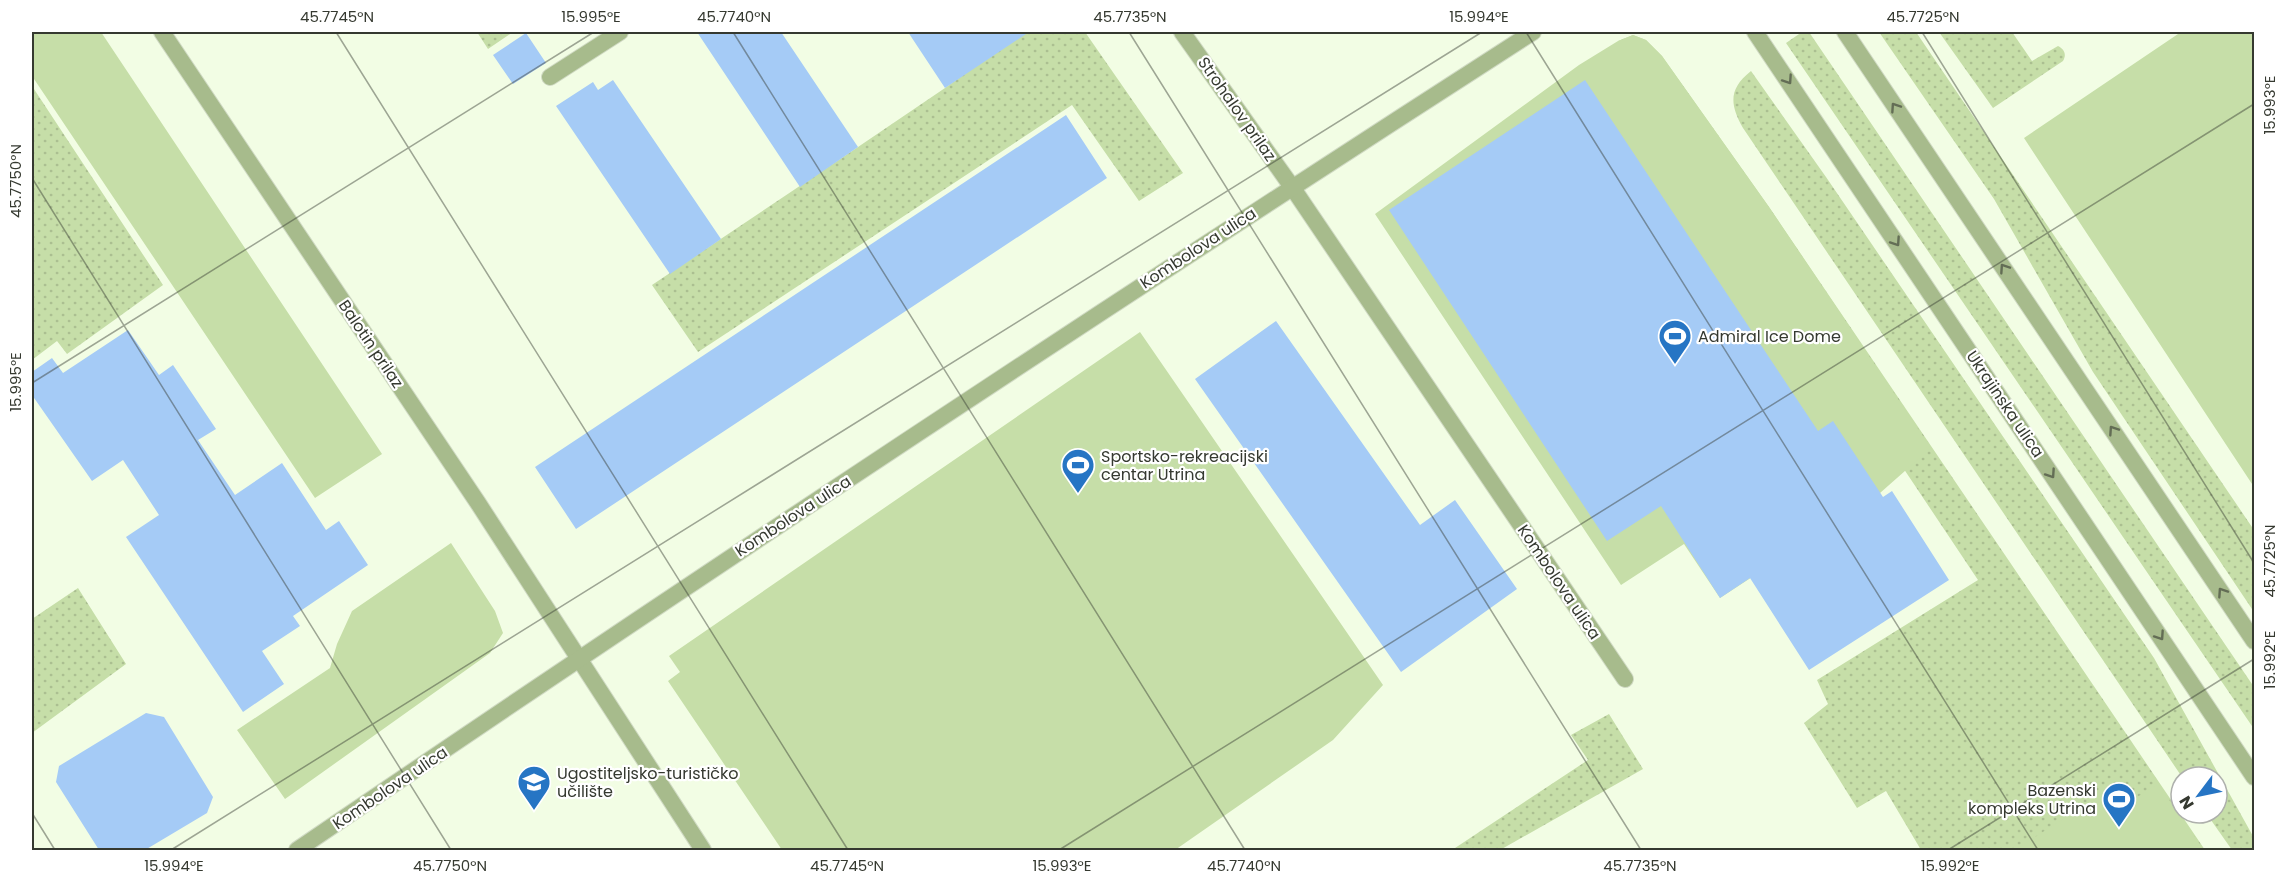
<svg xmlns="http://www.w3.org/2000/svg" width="2286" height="882" font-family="Poppins,sans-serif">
	<defs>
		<pattern id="grass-dots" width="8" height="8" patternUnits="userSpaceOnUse" patternTransform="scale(1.5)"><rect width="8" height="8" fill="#c6dea8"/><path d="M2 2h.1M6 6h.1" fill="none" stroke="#abbf91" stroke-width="1.8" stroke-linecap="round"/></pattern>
	</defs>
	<rect width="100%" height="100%" fill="#f2fde4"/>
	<path fill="url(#grass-dots)" d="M 477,32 L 513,32 L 488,49 Z
		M 1021,32 L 1085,32 L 1183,173 L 1139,201 L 1072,105 L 698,352 L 652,285 L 858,147 L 945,88 Z
		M 1802,32 L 1809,32 L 2254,687 L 2254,729 L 1786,43 Z
		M 1879,32 L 1916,32 L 2254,530 L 2254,612 L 2093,372 L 1994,199 Z
		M 1939,32 L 2012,32 L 2032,61 L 2058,46 C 2064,49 2067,54 2063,61 L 1993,108 Z
		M 1633,35 L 1646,40 L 1662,56 L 1769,207 L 2205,850 L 1921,850 L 1886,791 L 1857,808 L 1804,723 L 1828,704 L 1817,680 L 1978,580 L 1618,41 Z
		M 1751,71 L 1826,177 L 2154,658 L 2254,838 L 2254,850 L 2232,850 L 2206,813 L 2217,813 L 2217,777 L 2182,777 L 1743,128 C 1730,105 1728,89 1751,71 Z
		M 32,86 L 163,285 L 67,354 L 57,341 L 32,360 Z
		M 78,588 L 126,664 L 32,733 L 32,619 Z
		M 1609,714 L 1643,769 L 1500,850 L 1452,850 L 1588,760 L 1571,735 Z"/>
	<path fill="#c6dea8" d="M 32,32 L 101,32 L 382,454 L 315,498 L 32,76 Z
		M 2181,32 L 2254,32 L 2254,487 L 2024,138 Z
		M 1633,35 L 1646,40 L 1662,56 L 1769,207 L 1931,448 L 1880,493 L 1720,598 L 1684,544 L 1621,585 L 1375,214 L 1579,65 L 1618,41 Z
		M 1140,332 L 1383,685 L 1333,740 L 1175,850 L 782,850 L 668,681 L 680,672 L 669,656 Z
		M 451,543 L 495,611 L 503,633 L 490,653 L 285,799 L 237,730 L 330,668 L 337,644 L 352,611 Z
		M 2158,784 L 2204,850 L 2015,850 L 2111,788 L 2123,806 Z"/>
	<path fill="#a5cbf6" d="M 697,32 L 781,32 L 858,147 L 800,187 Z
		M 908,32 L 1029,32 L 945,88 Z
		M 526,33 L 546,63 L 513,84 L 493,55 Z
		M 613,80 L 721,239 L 670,274 L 556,106 L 593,82 L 598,90 Z
		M 1585,80 L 1818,431 L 1833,421 L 1883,497 L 1892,491 L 1949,580 L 1809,670 L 1750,578 L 1720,598 L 1661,506 L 1607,541 L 1389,210 Z
		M 1066,115 L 1107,178 L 576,529 L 535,467 Z
		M 1276,321 L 1420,525 L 1455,500 L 1517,589 L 1401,672 L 1195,379 Z
		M 128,330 L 159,375 L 173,365 L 216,429 L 198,440 L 235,495 L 282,463 L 326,530 L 339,521 L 368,565 L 293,616 L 300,626 L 262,651 L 284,684 L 243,712 L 126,537 L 159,515 L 123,460 L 92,481 L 32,395 L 32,372 L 52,358 L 63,373 Z
		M 146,713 L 164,717 L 213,797 L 207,813 L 145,850 L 99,850 L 56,782 L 59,766 Z"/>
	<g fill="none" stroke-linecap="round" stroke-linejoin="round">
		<defs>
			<path id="minor" d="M 162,32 L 478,503 L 703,850
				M 1182,32 L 1292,187 L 1625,679
				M 550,77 L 620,32"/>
			<path id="tertiary" d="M 1755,32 L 2254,777
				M 1845,32 L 2254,641
				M 297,850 C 705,572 1118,299 1533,32"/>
		</defs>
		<use href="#minor" stroke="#d0dac4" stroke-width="18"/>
		<use href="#tertiary" stroke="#d0dac4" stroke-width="18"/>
		<use href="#minor" stroke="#a7bb8c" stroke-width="16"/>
		<use href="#tertiary" stroke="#a7bb8c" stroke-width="16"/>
	</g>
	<defs><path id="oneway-chevron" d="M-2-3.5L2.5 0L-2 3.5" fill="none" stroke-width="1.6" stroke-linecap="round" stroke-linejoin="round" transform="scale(1.5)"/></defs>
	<g stroke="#636d55">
		<use href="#oneway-chevron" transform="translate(1788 80) rotate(56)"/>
		<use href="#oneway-chevron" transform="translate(1895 107) rotate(-124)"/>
		<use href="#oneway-chevron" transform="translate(1896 242) rotate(56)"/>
		<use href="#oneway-chevron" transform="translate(2004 268) rotate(-124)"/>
		<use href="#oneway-chevron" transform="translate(2113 430) rotate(-124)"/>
		<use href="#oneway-chevron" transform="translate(2051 474) rotate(56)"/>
		<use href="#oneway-chevron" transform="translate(2222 592) rotate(-124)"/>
		<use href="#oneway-chevron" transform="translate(2160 636) rotate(56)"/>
	</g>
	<path fill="none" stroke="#353930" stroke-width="1.5" stroke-opacity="0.45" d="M 336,32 L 848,850M 733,32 L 1245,850M 1129,32 L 1641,850M 1526,32 L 2038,850M 1922,32 L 2254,563M 32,178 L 451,850M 32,383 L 594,32M 32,813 L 55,850M 171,850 L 1482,32M 1059,850 L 2254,104M 1948,850 L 2254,659"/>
	<defs>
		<symbol id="stadium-pin" viewBox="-11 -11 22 30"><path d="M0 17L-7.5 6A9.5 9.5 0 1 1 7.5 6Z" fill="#2675c4" stroke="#fff"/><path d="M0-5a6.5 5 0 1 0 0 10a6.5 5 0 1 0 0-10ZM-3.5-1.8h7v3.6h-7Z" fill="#fff"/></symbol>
		<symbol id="school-pin" viewBox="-11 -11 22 30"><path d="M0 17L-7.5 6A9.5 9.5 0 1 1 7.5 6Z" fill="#2675c4" stroke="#fff"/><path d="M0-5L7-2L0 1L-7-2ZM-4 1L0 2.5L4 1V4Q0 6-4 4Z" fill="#fff"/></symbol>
	</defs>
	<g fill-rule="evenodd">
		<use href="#stadium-pin" x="1656" y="317" width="38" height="52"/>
		<use href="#stadium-pin" x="1059" y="446" width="38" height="52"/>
		<use href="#school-pin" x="515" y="763" width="38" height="52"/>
		<use href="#stadium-pin" x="2100" y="780" width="38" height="52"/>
	</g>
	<g text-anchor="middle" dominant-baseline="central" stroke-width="4.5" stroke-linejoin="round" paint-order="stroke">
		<g font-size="16" fill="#353930" stroke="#fff">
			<text transform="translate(1237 109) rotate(55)">Strohalov prilaz</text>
			<text transform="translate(1198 248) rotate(-33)">Kombolova ulica</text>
			<text transform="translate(371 344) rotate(56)">Balotin prilaz</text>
			<text transform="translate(2005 404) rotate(56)">Ukrajinska ulica</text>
			<text transform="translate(793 516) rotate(-33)">Kombolova ulica</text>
			<text transform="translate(1559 582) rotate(56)">Kombolova ulica</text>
			<text transform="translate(390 788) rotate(-34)">Kombolova ulica</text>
		</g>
		<g font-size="16" fill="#353930" stroke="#fff" text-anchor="start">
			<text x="1698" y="336">Admiral Ice Dome</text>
			<text x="1101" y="456">Sportsko-rekreacijski<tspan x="1101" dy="18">centar Utrina</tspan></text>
			<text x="557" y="773">Ugostiteljsko-turističko<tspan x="557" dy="18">učilište</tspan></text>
			<text x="2096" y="790" text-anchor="end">Bazenski<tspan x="2096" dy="18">kompleks Utrina</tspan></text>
		</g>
	</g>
	<rect width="2286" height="882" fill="none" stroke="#ffffff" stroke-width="66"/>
	<g transform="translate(2199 795) rotate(238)"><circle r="28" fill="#ffffff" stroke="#aeb0ac" stroke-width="1.5"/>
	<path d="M0-4.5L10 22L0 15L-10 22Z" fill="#2675c4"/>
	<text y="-9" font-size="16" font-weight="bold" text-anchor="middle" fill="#353930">N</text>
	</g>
	<rect x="33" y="33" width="2220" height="816" fill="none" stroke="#353930" stroke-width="2"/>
	<g font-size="15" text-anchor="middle" fill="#353930">
		<text x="337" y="22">45.7745°N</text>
		<text x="591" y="22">15.995°E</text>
		<text x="734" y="22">45.7740°N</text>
		<text x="1130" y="22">45.7735°N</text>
		<text x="1479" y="22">15.994°E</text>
		<text x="1923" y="22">45.7725°N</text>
		<text transform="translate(2270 105) rotate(-90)" y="5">15.993°E</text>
		<text transform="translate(16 181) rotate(-90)" y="5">45.7750°N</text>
		<text transform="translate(16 382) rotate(-90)" y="5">15.995°E</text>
		<text transform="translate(2270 561) rotate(-90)" y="5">45.7725°N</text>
		<text transform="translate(2270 660) rotate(-90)" y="5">15.992°E</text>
		<text x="174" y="871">15.994°E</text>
		<text x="450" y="871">45.7750°N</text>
		<text x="847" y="871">45.7745°N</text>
		<text x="1062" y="871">15.993°E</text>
		<text x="1244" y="871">45.7740°N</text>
		<text x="1640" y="871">45.7735°N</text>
		<text x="1950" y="871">15.992°E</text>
	</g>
</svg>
